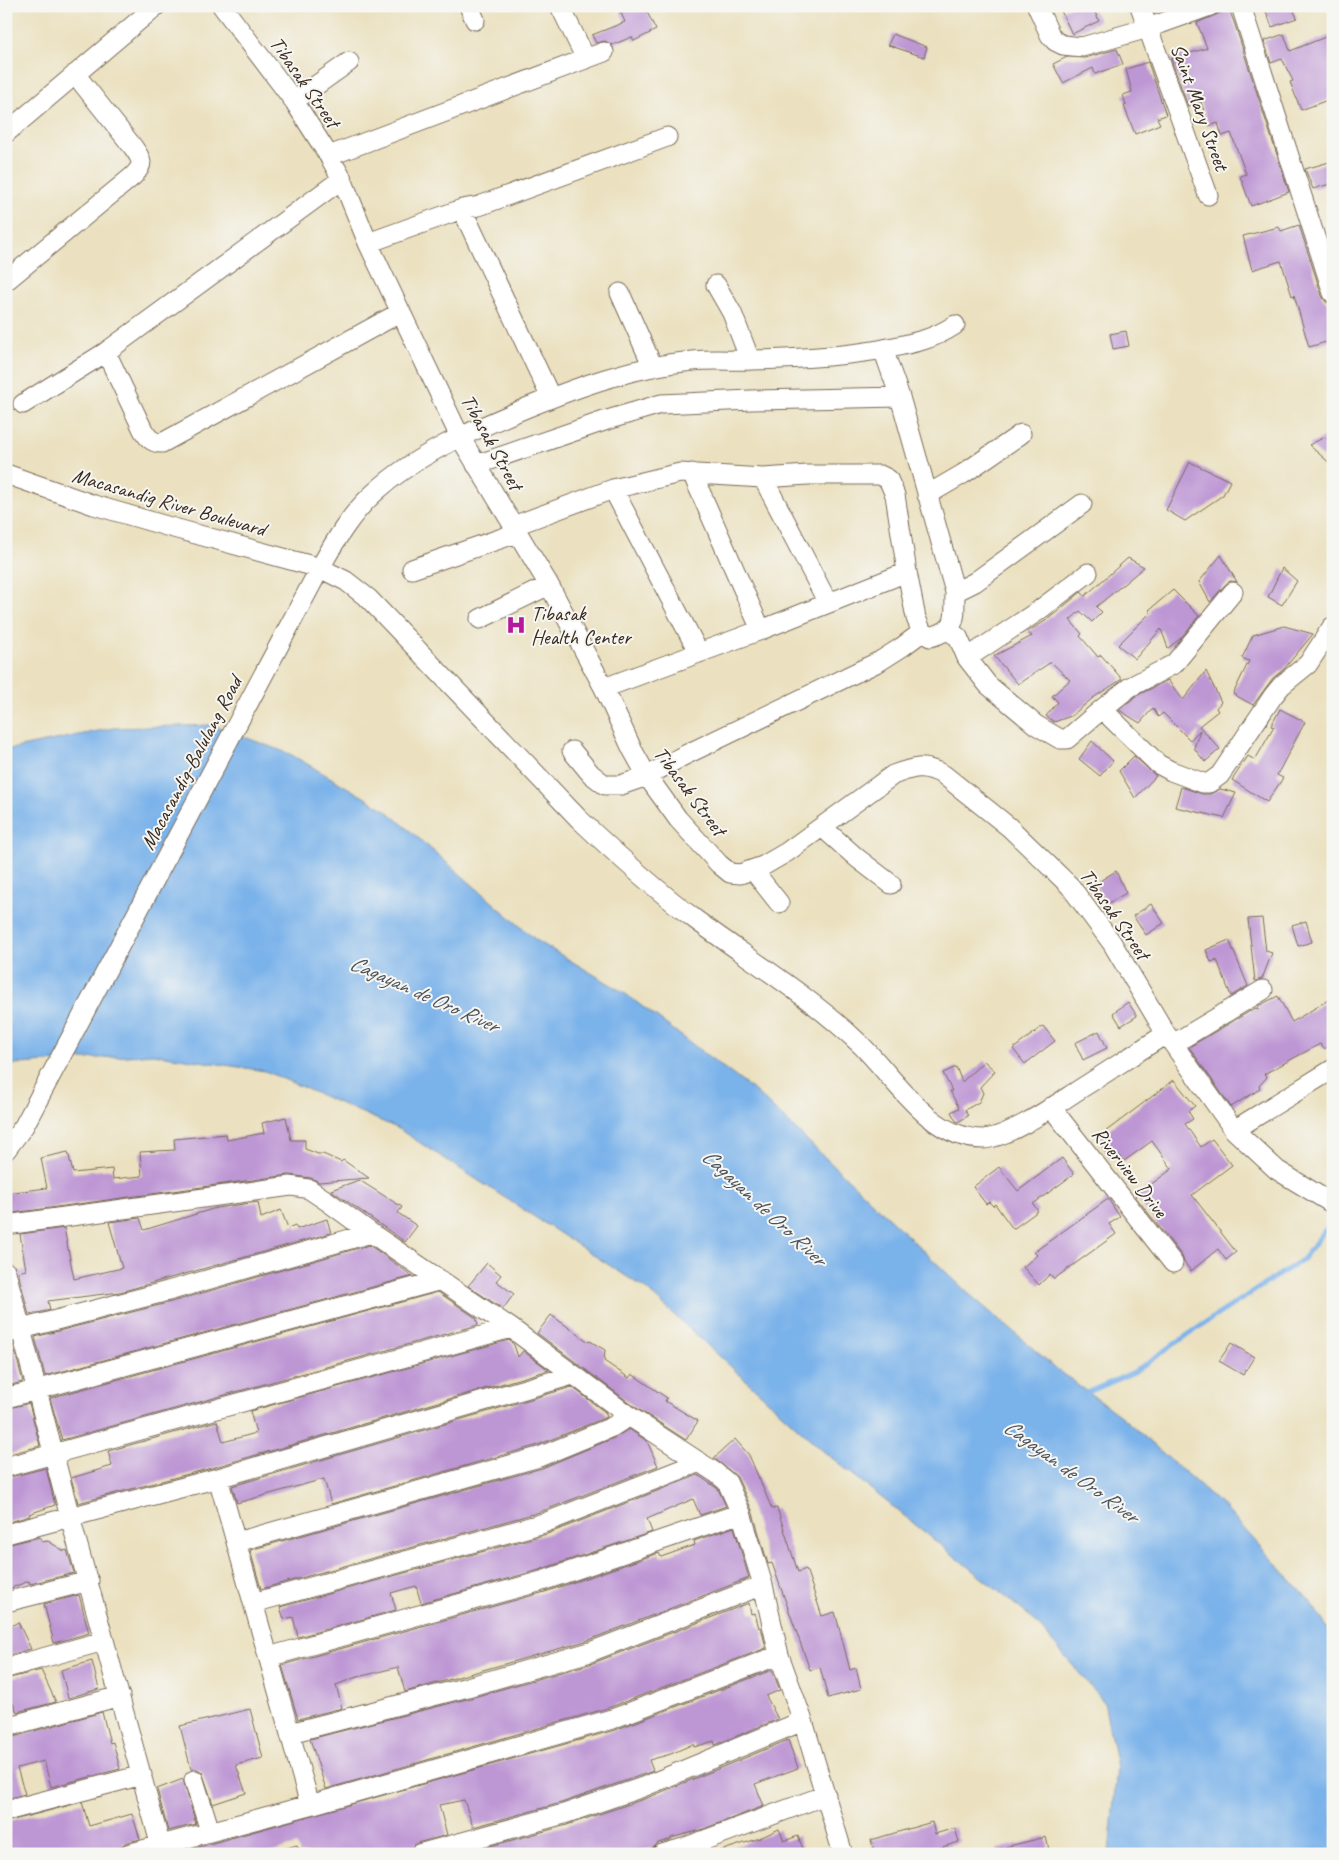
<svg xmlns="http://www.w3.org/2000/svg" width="1339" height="1860" font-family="Caveat,sans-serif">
	<rect width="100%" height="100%" fill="#f6f6f2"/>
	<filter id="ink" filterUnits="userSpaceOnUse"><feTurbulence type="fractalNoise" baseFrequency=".02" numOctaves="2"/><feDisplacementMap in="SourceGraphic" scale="10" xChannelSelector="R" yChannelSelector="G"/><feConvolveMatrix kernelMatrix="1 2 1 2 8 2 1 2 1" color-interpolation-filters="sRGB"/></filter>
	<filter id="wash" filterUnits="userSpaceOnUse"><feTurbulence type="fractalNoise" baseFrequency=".0096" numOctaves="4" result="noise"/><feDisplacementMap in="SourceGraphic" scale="20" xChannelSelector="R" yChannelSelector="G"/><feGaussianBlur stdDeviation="1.12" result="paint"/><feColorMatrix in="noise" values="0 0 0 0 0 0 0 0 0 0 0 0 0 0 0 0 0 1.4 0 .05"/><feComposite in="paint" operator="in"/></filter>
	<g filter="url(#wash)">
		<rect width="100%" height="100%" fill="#ebe1c0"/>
		<path fill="#7ab2ea" stroke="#5a6e84" d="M 212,725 L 290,754 L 386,810 L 536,940 L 623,992 L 757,1093 L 969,1294 L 1057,1369 L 1123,1418 L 1225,1508 L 1309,1600 L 1333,1636 L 1333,1854 L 1109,1854 L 1117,1767 L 1104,1702 L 1032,1618 L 822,1450 L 646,1289 L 397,1128 L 265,1071 L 153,1054 L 6,1065 L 6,750 L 113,728 Z"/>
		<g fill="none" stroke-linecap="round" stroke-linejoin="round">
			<path stroke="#7ab2ea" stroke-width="5" d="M 1084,1394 L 1134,1372 L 1211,1319 L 1302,1260 L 1333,1220"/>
		</g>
		<g id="blocks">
			<path fill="#bd96d4" d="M 618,6 L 644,6 L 656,30 L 634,41 L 632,37 L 612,45 L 605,41 L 596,43 L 592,35 L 625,22 Z
				M 1072,6 L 1092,6 L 1099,21 L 1072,34 L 1061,11 Z
				M 1264,6 L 1292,6 L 1297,18 L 1272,27 Z
				M 1229,9 L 1235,25 L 1289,192 L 1251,206 L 1240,176 L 1246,174 L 1231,133 L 1222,136 L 1218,123 L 1209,126 L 1201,102 L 1188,106 L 1171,59 L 1207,48 L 1197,23 Z
				M 893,34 L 927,47 L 924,57 L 888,45 Z
				M 1284,34 L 1290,51 L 1333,34 L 1333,98 L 1301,110 L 1290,82 L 1293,81 L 1282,59 L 1271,63 L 1264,41 Z
				M 1117,49 L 1123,64 L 1095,74 L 1093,68 L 1063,83 L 1053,64 L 1067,57 L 1085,58 Z
				M 1148,62 L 1166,115 L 1157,118 L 1160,124 L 1135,134 L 1124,106 L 1126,105 L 1123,95 L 1132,92 L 1126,69 Z
				M 1333,161 L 1333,183 L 1313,189 L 1305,169 Z
				M 1299,225 L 1322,296 L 1326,302 L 1331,304 L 1333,310 L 1333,340 L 1309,347 L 1294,295 L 1292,296 L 1281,261 L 1252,270 L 1243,236 L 1279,227 L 1281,231 Z
				M 1126,331 L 1129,346 L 1113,349 L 1110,334 Z
				M 1325,437 L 1333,444 L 1333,466 L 1309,445 Z
				M 1190,462 L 1230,481 L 1223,495 L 1185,521 L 1166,510 Z
				M 1221,555 L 1237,582 L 1230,581 L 1225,585 L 1210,602 L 1199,582 Z
				M 1128,558 L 1144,567 L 1096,607 L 1102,612 L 1092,622 L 1080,611 L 1070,620 L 1082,634 L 1080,636 L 1098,657 L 1101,655 L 1122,679 L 1093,698 L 1071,716 L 1054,722 L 1046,716 L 1058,702 L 1052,696 L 1070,680 L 1051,662 L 1018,684 L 994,656 L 1032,636 L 1027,632 L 1047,620 L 1081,592 L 1085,596 Z
				M 1282,568 L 1297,581 L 1282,605 L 1268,597 Z
				M 1173,590 L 1199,616 L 1181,638 L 1168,648 L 1161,629 L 1135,659 L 1118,645 L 1151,612 L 1149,610 Z
				M 1284,626 L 1313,634 L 1284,669 L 1273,678 L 1253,705 L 1233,694 L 1249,661 L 1242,658 L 1253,635 Z
				M 1206,671 L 1221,702 L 1216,708 L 1218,711 L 1199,726 L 1220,749 L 1205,762 L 1194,748 L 1200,730 L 1190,740 L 1163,713 L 1158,717 L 1153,708 L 1140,723 L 1119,710 L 1136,696 L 1168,680 L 1183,700 Z
				M 1280,709 L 1305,722 L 1277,775 L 1283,778 L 1267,802 L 1232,780 L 1248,756 L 1255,760 L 1274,727 L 1271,726 Z
				M 1092,741 L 1113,761 L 1100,776 L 1079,759 Z
				M 1134,756 L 1156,776 L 1135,798 L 1119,771 Z
				M 1181,787 L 1203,794 L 1210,794 L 1220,789 L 1236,793 L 1224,818 L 1175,807 Z
				M 1116,871 L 1126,893 L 1107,904 L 1095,884 Z
				M 1151,904 L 1164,923 L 1146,935 L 1133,916 Z
				M 1262,918 L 1266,951 L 1272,953 L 1262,979 L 1255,981 L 1248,919 Z
				M 1306,921 L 1312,942 L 1298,946 L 1292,925 Z
				M 1229,940 L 1248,986 L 1231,996 L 1217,960 L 1211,962 L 1206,950 Z
				M 1278,996 L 1292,1022 L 1333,997 L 1333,1044 L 1324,1049 L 1320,1044 L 1264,1074 L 1267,1077 L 1259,1086 L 1260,1089 L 1231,1107 L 1189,1047 L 1252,1010 L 1256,1008 L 1258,1009 L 1258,1006 Z
				M 1128,1002 L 1137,1016 L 1121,1026 L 1113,1013 Z
				M 1043,1026 L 1055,1041 L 1025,1064 L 1013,1049 Z
				M 1099,1031 L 1107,1048 L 1083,1060 L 1075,1043 Z
				M 984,1061 L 995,1071 L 980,1087 L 983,1093 L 979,1102 L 965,1110 L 968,1116 L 958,1122 L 956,1121 L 951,1112 L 959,1108 L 950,1091 L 952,1091 L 943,1073 L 956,1067 L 962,1082 Z
				M 1174,1080 L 1195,1106 L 1188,1111 L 1193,1119 L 1185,1124 L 1201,1147 L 1212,1139 L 1232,1165 L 1192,1195 L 1236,1252 L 1226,1260 L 1218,1249 L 1191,1271 L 1184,1262 L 1182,1256 L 1135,1196 L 1172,1169 L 1152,1141 L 1124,1161 L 1120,1156 L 1111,1159 L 1102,1146 L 1106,1143 L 1101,1135 Z
				M 286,1117 L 291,1140 L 305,1140 L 305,1149 L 318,1154 L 323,1154 L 341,1162 L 343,1160 L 369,1178 L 319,1182 L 311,1178 L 289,1175 L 6,1214 L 6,1193 L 47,1188 L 41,1158 L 68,1152 L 73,1173 L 112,1169 L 113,1179 L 142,1176 L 140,1152 L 175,1150 L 174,1139 L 226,1134 L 227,1140 L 264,1133 L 262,1123 Z
				M 1062,1158 L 1074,1174 L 1033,1204 L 1038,1211 L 1013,1229 L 995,1204 L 993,1206 L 989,1202 L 986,1204 L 973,1187 L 999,1167 L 1018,1191 Z
				M 359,1180 L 402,1207 L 398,1213 L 417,1226 L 405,1242 L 331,1190 Z
				M 1108,1199 L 1120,1217 L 1109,1224 L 1116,1234 L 1054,1279 L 1050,1274 L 1039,1285 L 1023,1267 L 1037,1255 L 1034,1252 Z
				M 258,1202 L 261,1218 L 281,1210 L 288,1228 L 295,1225 L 297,1229 L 327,1219 L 331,1233 L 120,1292 L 48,1301 L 50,1310 L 29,1315 L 18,1272 L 26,1270 L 20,1234 L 64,1228 L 74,1279 L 122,1268 L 109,1222 L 140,1218 L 144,1230 L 216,1208 Z
				M 369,1245 L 413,1276 L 45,1376 L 35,1337 L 171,1302 Z
				M 487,1263 L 501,1275 L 496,1281 L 514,1294 L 503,1309 L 468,1286 Z
				M 438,1292 L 476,1318 L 478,1325 L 62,1440 L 50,1398 Z
				M 551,1315 L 589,1342 L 590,1341 L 605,1350 L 604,1361 L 629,1378 L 632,1374 L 667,1398 L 665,1401 L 698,1421 L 686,1440 L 635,1407 L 537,1333 Z
				M 509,1340 L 514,1345 L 518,1357 L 523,1351 L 549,1370 L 215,1467 L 78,1503 L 71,1478 L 112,1466 L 108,1451 L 217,1421 L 223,1442 L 256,1433 L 250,1411 Z
				M 1231,1343 L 1254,1357 L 1243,1375 L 1219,1361 Z
				M 13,1344 L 23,1382 L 6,1386 L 6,1346 Z
				M 572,1387 L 605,1412 L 607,1417 L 535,1446 L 331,1504 L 324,1479 L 237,1503 L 232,1486 Z
				M 29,1403 L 40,1446 L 6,1455 L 6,1409 Z
				M 629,1429 L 647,1441 L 658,1466 L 540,1512 L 261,1589 L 250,1550 L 542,1468 L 616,1437 Z
				M 735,1439 L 749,1455 L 772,1509 L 777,1508 L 798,1572 L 806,1569 L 822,1616 L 835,1612 L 850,1670 L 856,1668 L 861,1689 L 828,1698 L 820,1667 L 810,1670 L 772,1563 L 768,1564 L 752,1510 L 737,1477 L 714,1458 Z
				M 46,1468 L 55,1505 L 29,1514 L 30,1516 L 9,1522 L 6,1513 L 6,1478 Z
				M 698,1475 L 718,1489 L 726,1506 L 700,1515 L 693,1499 L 647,1519 L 652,1532 L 539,1570 L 421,1603 L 416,1586 L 391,1593 L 396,1610 L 298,1637 L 293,1617 L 284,1619 L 280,1607 L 547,1534 Z
				M 734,1527 L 749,1578 L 586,1641 L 405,1692 L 398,1667 L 354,1678 L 336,1685 L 342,1708 L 298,1719 L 282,1665 L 545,1592 L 659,1553 L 661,1557 L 695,1545 L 694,1541 Z
				M 40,1537 L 42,1542 L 48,1541 L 64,1551 L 67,1550 L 74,1573 L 30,1584 L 29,1581 L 6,1590 L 6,1545 Z
				M 79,1595 L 89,1633 L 54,1643 L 44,1604 Z
				M 749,1603 L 751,1614 L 755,1613 L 759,1628 L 761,1627 L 766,1648 L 608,1708 L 326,1789 L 310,1739 L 467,1699 L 593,1663 Z
				M 18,1622 L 31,1649 L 6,1656 L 6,1629 Z
				M 92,1661 L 99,1689 L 68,1698 L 61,1670 Z
				M 41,1670 L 56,1702 L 17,1712 L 10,1697 L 6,1698 L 6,1679 Z
				M 772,1670 L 780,1690 L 766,1696 L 778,1719 L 715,1745 L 714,1741 L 694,1747 L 693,1744 L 671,1754 L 649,1760 L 653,1771 L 639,1776 L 561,1803 L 473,1827 L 464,1800 L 439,1805 L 447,1835 L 417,1843 L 406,1852 L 399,1854 L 300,1854 L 297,1845 L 266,1854 L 174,1854 L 615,1730 Z
				M 250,1709 L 263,1758 L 236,1765 L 246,1793 L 213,1804 L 202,1772 L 197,1769 L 191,1769 L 180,1726 Z
				M 102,1712 L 110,1743 L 113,1742 L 120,1769 L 51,1787 L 44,1761 L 17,1768 L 25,1794 L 10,1798 L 6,1787 L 6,1739 Z
				M 788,1740 L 798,1768 L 755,1784 L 764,1806 L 701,1830 L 671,1838 L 672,1839 L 658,1843 L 653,1848 L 641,1851 L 642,1854 L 511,1854 L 510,1851 L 499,1854 L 481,1854 L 480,1849 L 567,1825 L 647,1798 Z
				M 183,1779 L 196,1824 L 168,1831 L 157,1789 Z
				M 82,1802 L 89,1826 L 132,1814 L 140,1839 L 125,1843 L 118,1850 L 103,1854 L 6,1854 L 6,1822 Z
				M 932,1822 L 935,1834 L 955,1828 L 959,1842 L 919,1854 L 875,1854 L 871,1840 Z
				M 779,1829 L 784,1841 L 798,1836 L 805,1854 L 720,1854 L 720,1851 L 760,1838 Z
				M 1046,1837 L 1050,1854 L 997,1854 L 997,1849 Z"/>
		</g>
	</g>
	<g filter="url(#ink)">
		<use href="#blocks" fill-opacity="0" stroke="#796a57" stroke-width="1"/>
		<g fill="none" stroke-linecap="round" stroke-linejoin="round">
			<defs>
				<path id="minor" d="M 222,6 L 294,101 L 329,156 L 342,179 L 368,243 L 460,437 L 549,585 L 604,688 L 632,749 L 647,776 L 678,819 L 719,864 L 730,873 L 740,874 L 763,866 L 787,852 L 893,775 C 914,767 923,764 944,775 L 1009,827 L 1070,886 L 1112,943 L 1166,1034 L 1234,1130 L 1277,1170 L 1333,1204
					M 469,6 L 475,20
					M 560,6 L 586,59
					M 1037,6 L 1050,35 L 1055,41 L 1063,45 L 1082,47 L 1148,28 L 1210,6
					M 1140,6 L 1208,195
					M 1241,6 L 1333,293
					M 294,101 L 349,62
					M 6,133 L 156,6
					M 329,156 L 604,52
					M 462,209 L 551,398
					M 368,243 L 462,209 L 479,206 L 667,137
					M 6,281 L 133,176 C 145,164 142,160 133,147 L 75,74
					M 716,285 L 732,313 L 750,360
					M 620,293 L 653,367
					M 883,349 L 900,397 L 955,592
					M 106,352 L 143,430 C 148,438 152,443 162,443 L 401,312
					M 23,404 L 106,352 L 342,179
					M 476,465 L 607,420 L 661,404 L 751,400 L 900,397
					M 692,473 L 761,630
					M 6,474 L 94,505 L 170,527 L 320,568 L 346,581 L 369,599 L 579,819 C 617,855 655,889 696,920 C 752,961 811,997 861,1045 C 896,1079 930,1139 983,1139 C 1009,1138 1058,1103 1080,1089 C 1109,1071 1137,1052 1166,1034
					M 763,478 L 828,603
					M 613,489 L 699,653
					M 927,495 L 963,474 L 1021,434
					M 513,526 L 613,489 L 680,473 L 763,478 L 808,475 L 880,475 L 888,479 L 895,495 L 907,572 L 916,618 L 922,632
					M 412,569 L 517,533
					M 480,619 L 549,585
					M 947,630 L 958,637 L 967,658 L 988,685 L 1036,725 L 1060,739 L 1067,739 L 1102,709 L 1130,687 L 1174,664 L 1233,592
					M 967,658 L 1038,611 L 1088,573
					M 604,688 L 761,630 L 907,572
					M 1102,709 L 1158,764 L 1171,771 L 1203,783 L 1209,783 L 1220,775 L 1273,696 L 1282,685 L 1308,664 L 1332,627
					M 572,751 L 591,774 L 605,785 L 621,785 L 647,776 L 683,756 L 880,661 L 902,647 L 922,632 L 930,637 C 960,629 954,617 955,592 L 975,582 L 1082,504
					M 822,827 L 857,858 L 891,884
					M 753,870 L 779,903
					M 1173,1044 L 1263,990
					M 1051,1107 L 1173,1263
					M 1234,1130 L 1333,1069
					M 6,1150 L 24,1126 L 320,568 C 335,541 350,515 373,494 C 416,454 473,430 526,408 C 580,386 635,366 693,361 C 713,359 733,361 753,360 C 797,359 841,357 884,349 C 913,343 930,341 955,325
					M 6,1225 L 291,1186 L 309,1189 L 327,1201 L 371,1233 L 511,1328 L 629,1416 L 716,1473 L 727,1482 L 741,1513 L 763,1585 L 779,1655 L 803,1721 L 843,1854
					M 6,1272 L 70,1517 L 163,1854
					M 6,1333 L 168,1291 L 371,1233
					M 6,1398 L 441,1280
					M 6,1467 L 511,1328
					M 218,1478 L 310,1805
					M 6,1534 L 218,1478 L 573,1375
					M 237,1542 L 539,1457 L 612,1427 L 629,1416
					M 6,1602 L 89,1581
					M 253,1603 L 544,1523 L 700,1462
					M 268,1657 L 542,1581 L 741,1513
					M 6,1668 L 104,1641
					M 6,1727 L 120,1696
					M 290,1733 L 464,1688 L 590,1652 L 763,1585
					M 194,1780 L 210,1831
					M 6,1811 L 142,1775
					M 128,1854 L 310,1805 L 612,1719 L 779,1655
					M 419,1854 L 564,1814 L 643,1787 L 803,1721
					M 662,1854 L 686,1847 L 826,1795"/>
			</defs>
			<use href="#minor" stroke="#796a57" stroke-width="21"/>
			<use href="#minor" stroke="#fff" stroke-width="19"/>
		</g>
	</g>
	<defs>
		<symbol id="hospital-bare" viewBox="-9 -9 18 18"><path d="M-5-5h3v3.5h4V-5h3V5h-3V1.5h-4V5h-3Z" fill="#b5179e" stroke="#f6f6f2" stroke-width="2.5" paint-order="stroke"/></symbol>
	</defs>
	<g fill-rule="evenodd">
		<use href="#hospital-bare" x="502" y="611" width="28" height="28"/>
	</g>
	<g text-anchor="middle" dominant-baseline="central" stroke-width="4" stroke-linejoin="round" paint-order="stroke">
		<g font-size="21" fill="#3b2a1e" stroke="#f6f6f2">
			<text transform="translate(305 82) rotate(55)">Tibasak Street</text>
			<text transform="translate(1200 107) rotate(70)">Saint Mary Street</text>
			<text transform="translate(492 442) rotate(61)">Tibasak Street</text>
			<text transform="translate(169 502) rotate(16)">Macasandig River Boulevard</text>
			<text transform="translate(191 763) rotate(-62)">Macasandig-Balulang Road</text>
			<text transform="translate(690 791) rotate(53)">Tibasak Street</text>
			<text transform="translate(1115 914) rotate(55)">Tibasak Street</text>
			<text transform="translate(1130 1172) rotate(52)">Riverview Drive</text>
		</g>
		<g font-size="21" fill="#3b2a1e" stroke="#f6f6f2" text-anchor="start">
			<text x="531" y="613">Tibasak<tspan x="531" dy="24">Health Center</tspan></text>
		</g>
		<g font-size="22" font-style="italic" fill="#4e535b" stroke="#f6f6f2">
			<text transform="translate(424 994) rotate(24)">Cagayan de Oro River</text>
			<text transform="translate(764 1207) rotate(43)">Cagayan de Oro River</text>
			<text transform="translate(1071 1471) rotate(36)">Cagayan de Oro River</text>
		</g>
	</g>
	<rect width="1339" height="1860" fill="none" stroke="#f6f6f2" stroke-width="25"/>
</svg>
